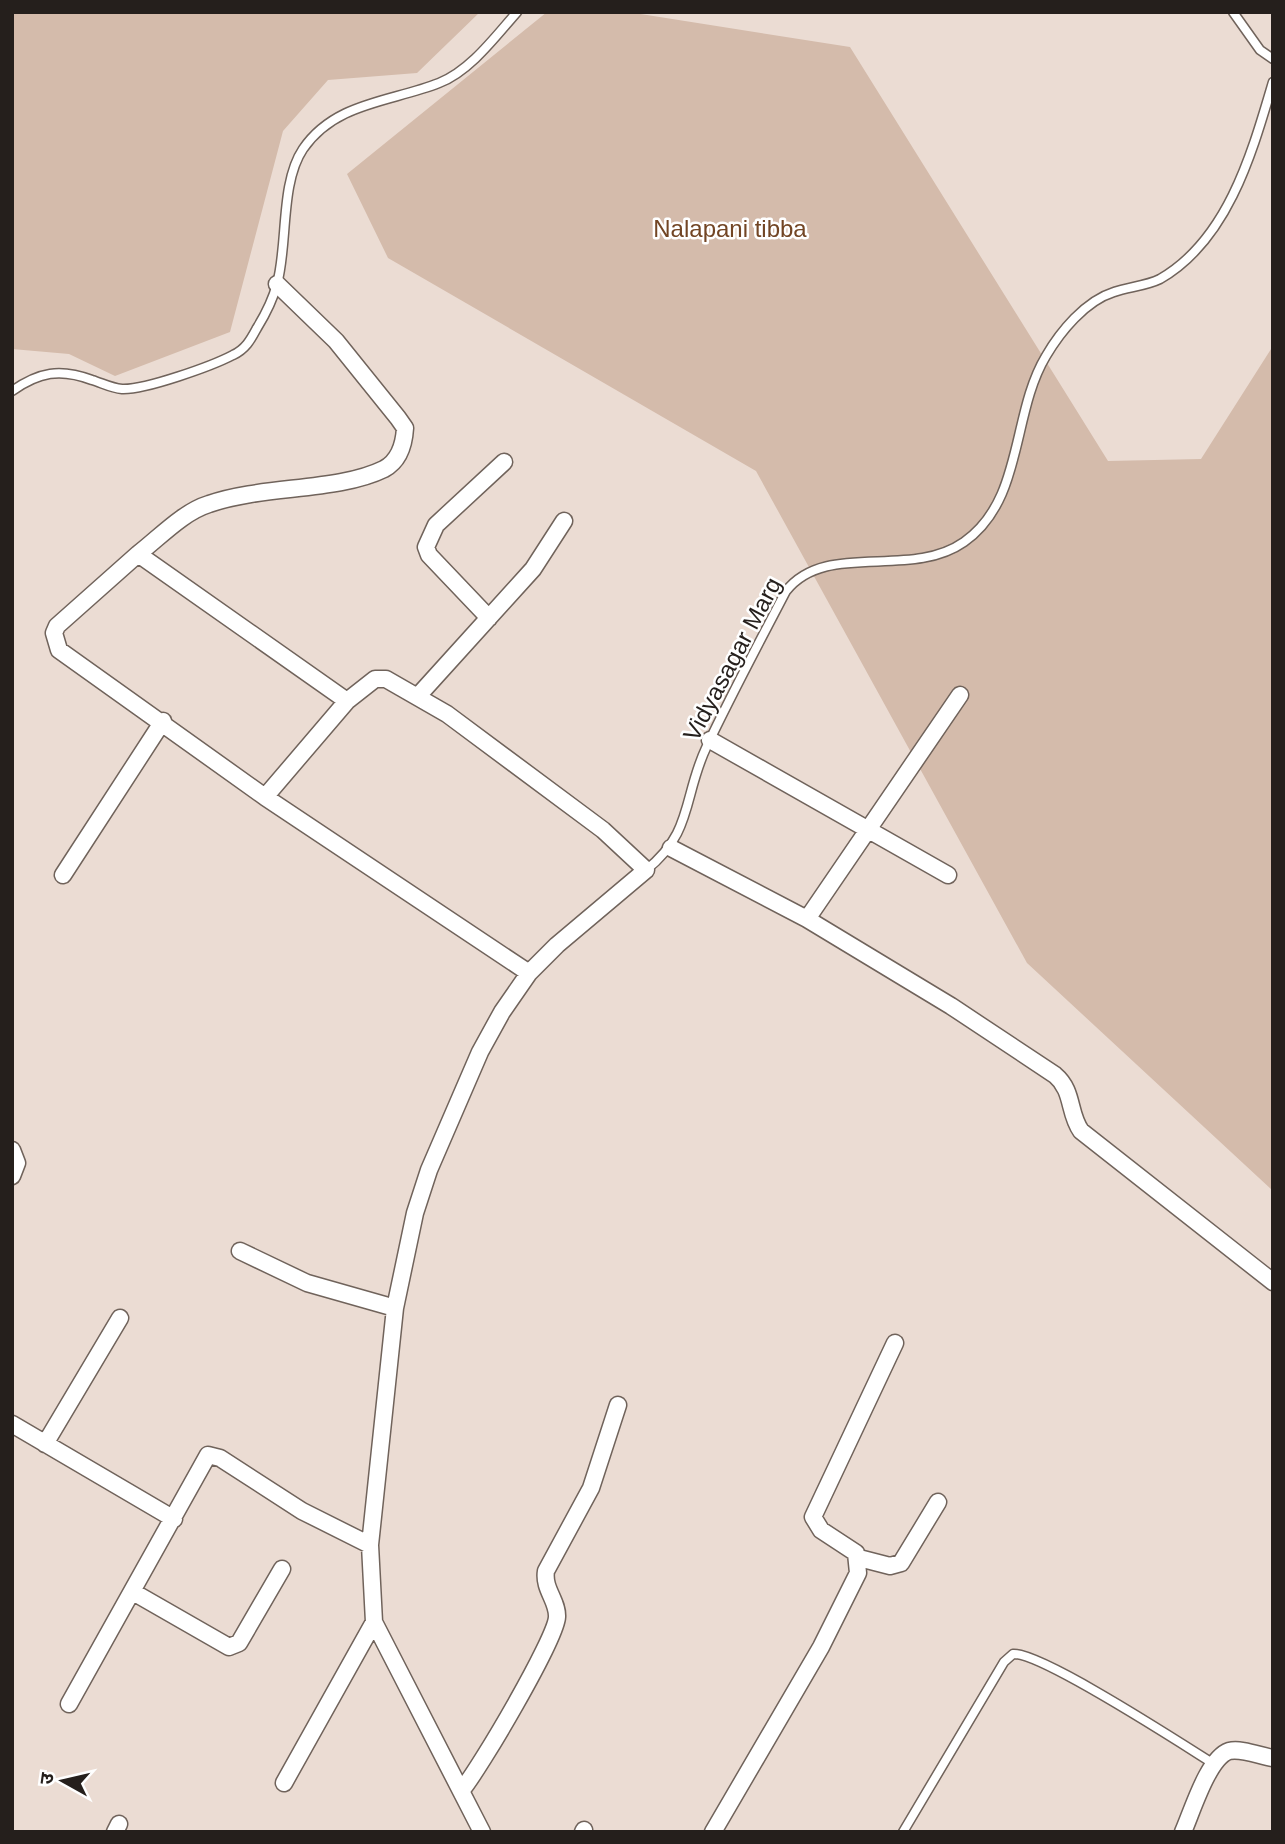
<svg xmlns="http://www.w3.org/2000/svg" width="1285" height="1844" font-family="Arial,'Noto Sans Devanagari',sans-serif">
	<rect width="100%" height="100%" fill="#ebdcd3"/>
	<path fill="#d4bbab" d="M 12,12 L 480,12 L 417,73 L 328,80 L 283,131 L 230,332 L 115,376 L 69,354 L 12,349 Z
		M 547,12 L 628,12 L 850,47 L 1108,461 L 1201,459 L 1273,346 L 1273,1191 L 1027,963 L 756,471 L 388,258 L 347,174 Z"/>
	<g fill="none" stroke-linecap="round" stroke-linejoin="round">
		<defs>
			<path id="service" d="M 1233,12 L 1260,50 L 1273,59
				M 12,391 C 39,372 60,368 92,380 C 102,383 111,388 122,389 C 145,390 212,366 233,355 C 246,349 251,339 257,328 C 265,315 273,299 277,284 C 288,245 280,183 303,149 C 335,102 391,102 439,83 C 470,71 495,37 517,12
				M 646,870 C 693,833 683,797 706,748 C 731,695 759,643 786,591 C 826,540 910,580 964,542 C 1024,500 1011,414 1046,356 C 1060,332 1085,301 1114,292 C 1128,287 1146,286 1160,279 C 1228,240 1252,153 1273,82
				M 903,1832 L 1004,1662 L 1013,1654 C 1041,1652 1182,1744 1214,1764"/>
			<path id="minor" d="M 138,554 C 160,537 183,512 209,504 C 263,485 337,492 384,469 C 399,461 404,445 405,428 L 398,418 L 336,341 L 277,284
				M 489,618 L 429,555 L 426,547 L 436,525 L 504,462
				M 418,696 L 533,569 L 564,521
				M 347,701 L 138,554 L 57,626 L 54,633 L 59,650 L 265,797 L 529,973
				M 710,740 L 948,875
				M 265,797 L 347,701 L 375,679 L 386,679 L 447,714 L 603,830 L 646,870 L 557,945 L 529,973 L 502,1012 L 480,1052 L 429,1170 L 415,1213 L 395,1308 L 370,1545 L 374,1622 L 482,1832
				M 671,848 L 807,919 L 960,695
				M 63,875 L 163,721
				M 807,919 L 951,1006 L 1055,1075 C 1074,1091 1068,1113 1081,1131 L 1273,1282
				M 12,1150 L 17,1163 L 12,1176
				M 240,1251 L 307,1283 L 395,1308
				M 12,1424 L 174,1519
				M 45,1444 L 120,1318
				M 859,1558 L 890,1566 L 901,1563 L 938,1502
				M 133,1592 L 229,1647 L 239,1643 L 282,1569
				M 69,1704 L 208,1455 L 220,1458 L 302,1511 L 370,1545
				M 284,1783 L 374,1622
				M 461,1791 C 479,1770 556,1639 557,1617 C 558,1601 543,1589 546,1571 L 591,1488 L 618,1405
				M 115,1832 L 119,1824
				M 583,1832 L 584,1830
				M 713,1832 L 821,1647 L 858,1573 L 856,1553 L 821,1530 L 813,1517 L 895,1343
				M 1183,1832 C 1192,1812 1208,1758 1229,1751 C 1242,1748 1260,1756 1273,1758"/>
		</defs>
		<use href="#service" stroke="#70635b" stroke-width="11"/>
		<use href="#minor" stroke="#70635b" stroke-width="19"/>
		<use href="#service" stroke="#fff" stroke-width="8"/>
		<use href="#minor" stroke="#fff" stroke-width="16"/>
	</g>
	<g text-anchor="middle" dominant-baseline="central" stroke-width="5" stroke-linejoin="round" paint-order="stroke">
		<g font-size="24" fill="#724524" stroke="#fff">
			<text x="730" y="228">Nalapani tibba</text>
		</g>
		<g font-size="24" fill="#251f1c" stroke="#fff">
			<text transform="translate(732 659) rotate(-62)">Vidyasagar Marg</text>
		</g>
	</g>
	<rect width="1285" height="1844" fill="none" stroke="#251f1c" stroke-width="28"/>
	<g transform="translate(63 1781) rotate(278)" stroke="#ffffff" stroke-width="5" paint-order="stroke">
	<path d="M0-5L12 26L0 18L-12 26Z" fill="#251f1c"/>
	<text y="-10" font-size="19" font-weight="bold" text-anchor="middle" fill="#251f1c">उ</text>
	</g>
</svg>
